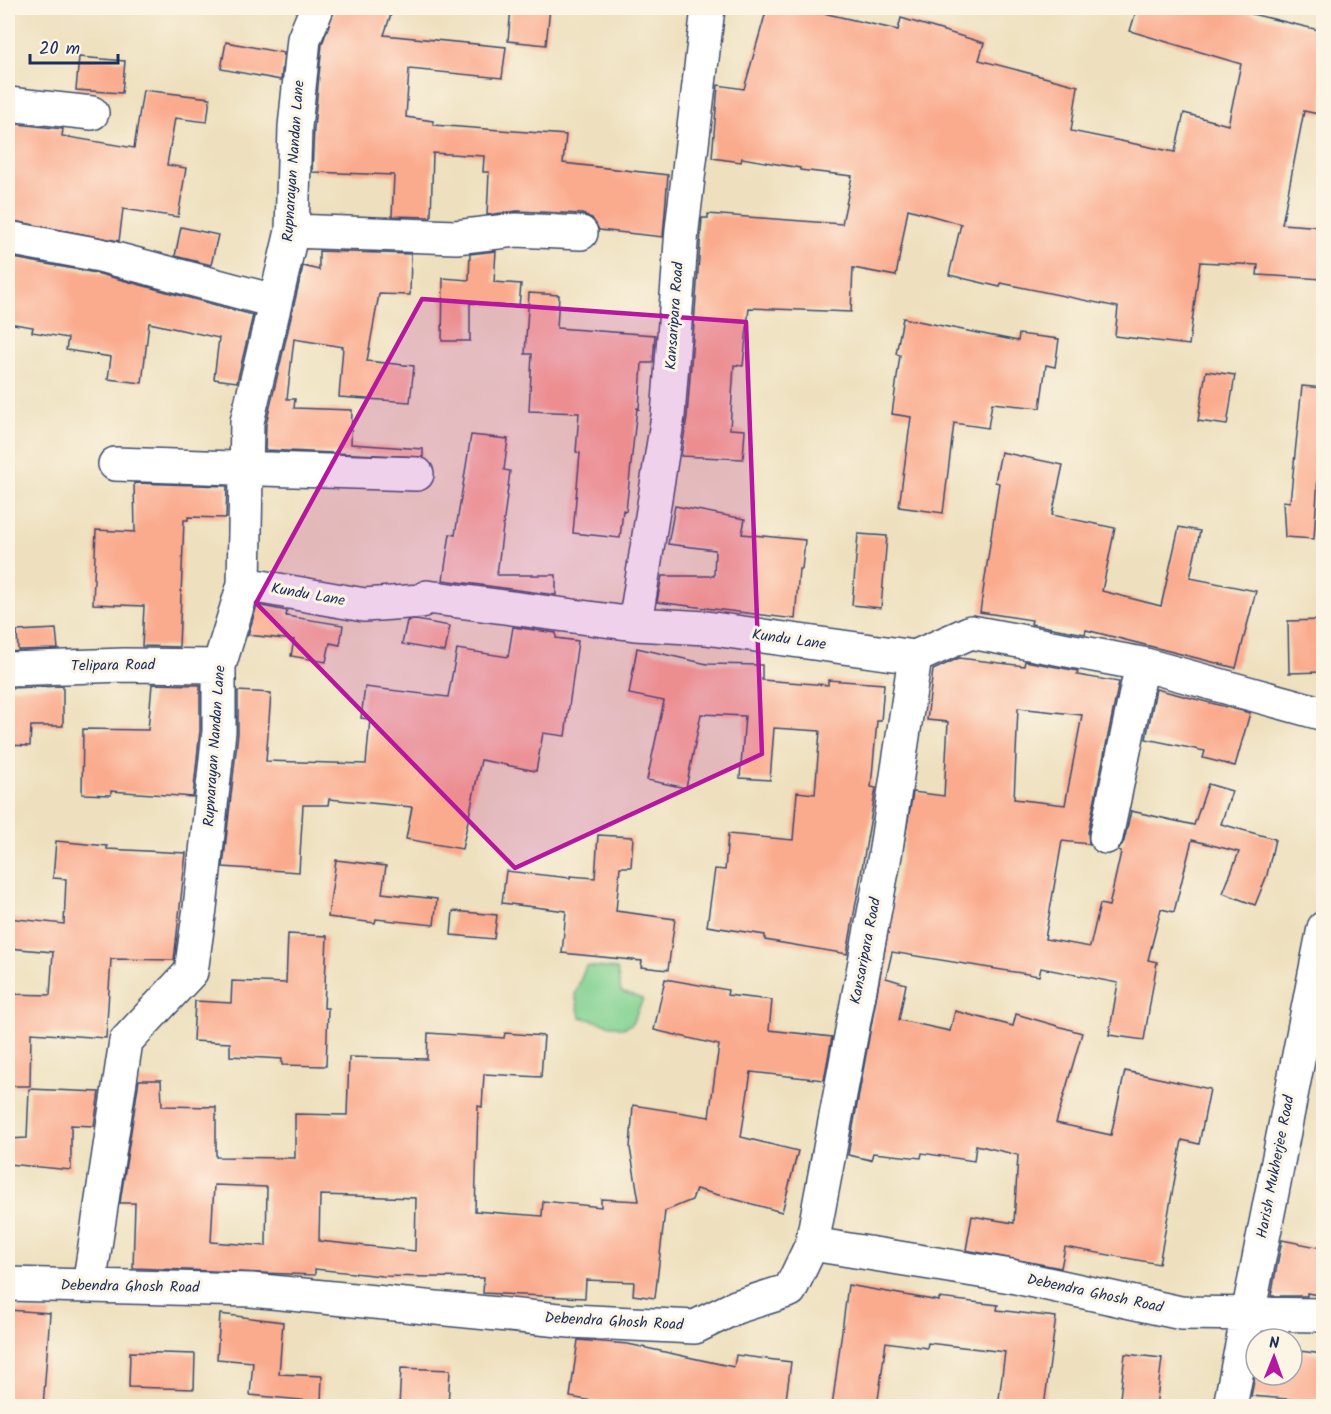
<svg xmlns="http://www.w3.org/2000/svg" width="1331" height="1414" font-family="Kalam,sans-serif">
	<rect width="100%" height="100%" fill="#fcf5e5"/>
	<filter id="ink" filterUnits="userSpaceOnUse"><feTurbulence type="fractalNoise" baseFrequency=".0167" numOctaves="2"/><feDisplacementMap in="SourceGraphic" scale="12" xChannelSelector="R" yChannelSelector="G"/><feConvolveMatrix kernelMatrix="1 2 1 2 8 2 1 2 1" color-interpolation-filters="sRGB"/></filter>
	<filter id="wash" filterUnits="userSpaceOnUse"><feTurbulence type="fractalNoise" baseFrequency=".008" numOctaves="4" result="noise"/><feDisplacementMap in="SourceGraphic" scale="24" xChannelSelector="R" yChannelSelector="G"/><feGaussianBlur stdDeviation="1.35" result="paint"/><feColorMatrix in="noise" values="0 0 0 0 0 0 0 0 0 0 0 0 0 0 0 0 0 1.4 0 .05"/><feComposite in="paint" operator="in"/></filter>
	<g filter="url(#wash)">
		<rect width="100%" height="100%" fill="#eee0be"/>
		<path fill="#83d292" stroke="#4f8078" stroke-width="1.5" d="M 586,966 L 617,969 L 621,992 L 643,999 L 632,1024 L 623,1028 L 580,1017 L 575,994 Z"/>
		<g id="blocks">
			<path fill="#faaa8d" fill-rule="evenodd" d="M 335,8 L 393,8 L 384,35 L 506,47 L 502,78 L 409,69 L 406,117 L 433,121 L 433,125 L 566,135 L 563,163 L 668,175 L 663,237 L 599,230 L 592,218 L 582,214 L 517,211 L 487,215 L 489,172 L 483,172 L 484,156 L 433,153 L 431,217 L 392,216 L 394,175 L 312,172 L 314,128 L 322,44 Z
				M 511,8 L 550,8 L 546,45 L 508,41 Z
				M 767,8 L 801,8 L 898,30 L 901,18 L 984,43 L 979,60 L 1078,86 L 1071,131 L 1175,152 L 1184,113 L 1228,125 L 1241,64 L 1130,31 L 1137,8 L 1227,8 L 1323,31 L 1323,115 L 1304,111 L 1282,224 L 1323,227 L 1323,279 L 1257,275 L 1258,265 L 1200,262 L 1189,345 L 1115,336 L 1118,307 L 1001,283 L 1000,287 L 949,275 L 961,224 L 908,209 L 896,276 L 853,268 L 851,312 L 749,308 L 743,366 L 734,365 L 730,429 L 745,430 L 743,459 L 681,456 L 687,417 L 702,218 L 708,218 L 708,214 L 842,224 L 852,176 L 800,170 L 800,168 L 742,158 L 741,162 L 712,158 L 718,85 L 744,89 Z
				M 226,42 L 284,53 L 281,80 L 221,69 Z
				M 79,57 L 125,61 L 122,93 L 76,90 Z
				M 143,90 L 210,98 L 207,122 L 175,118 L 167,165 L 186,168 L 178,217 L 123,209 L 119,241 L 8,220 L 8,123 L 63,129 L 62,136 L 134,148 Z
				M 181,227 L 218,235 L 211,265 L 175,256 Z
				M 319,251 L 411,254 L 410,295 L 379,294 L 367,361 L 414,366 L 410,402 L 339,397 L 343,347 L 294,339 L 287,399 L 295,399 L 294,408 L 352,410 L 351,444 L 423,449 L 423,457 L 265,450 L 266,424 L 303,266 L 319,270 Z
				M 496,251 L 494,282 L 521,284 L 519,307 L 470,303 L 470,341 L 442,341 L 443,278 L 469,280 L 470,254 Z
				M 8,257 L 96,273 L 253,315 L 237,382 L 214,379 L 219,338 L 149,323 L 142,383 L 108,379 L 111,357 L 66,350 L 68,338 L 32,332 L 33,327 L 8,323 Z
				M 529,293 L 559,295 L 557,328 L 655,335 L 653,363 L 642,363 L 639,409 L 637,408 L 626,511 L 623,510 L 620,538 L 573,533 L 580,453 L 576,452 L 579,413 L 529,411 L 532,354 L 525,354 Z
				M 903,318 L 1018,341 L 1019,334 L 1059,339 L 1055,367 L 1046,365 L 1040,408 L 992,403 L 988,428 L 954,423 L 943,513 L 899,507 L 911,417 L 892,414 L 900,355 L 896,354 Z
				M 1206,371 L 1235,375 L 1227,425 L 1198,421 Z
				M 1302,386 L 1323,388 L 1323,478 L 1318,477 L 1314,539 L 1285,537 L 1283,501 L 1290,502 Z
				M 471,435 L 508,439 L 504,470 L 510,471 L 497,575 L 556,575 L 556,595 L 443,580 L 450,534 L 455,535 Z
				M 1001,452 L 1063,465 L 1052,515 L 1115,528 L 1102,591 L 1161,606 L 1179,527 L 1200,531 L 1190,578 L 1256,591 L 1236,668 L 1086,630 L 1085,634 L 1031,624 L 1032,620 L 980,612 L 999,483 L 995,482 Z
				M 134,483 L 227,486 L 226,518 L 188,517 L 188,520 L 184,520 L 179,647 L 142,646 L 144,606 L 93,604 L 96,530 L 135,532 Z
				M 675,506 L 745,519 L 742,534 L 805,540 L 802,569 L 799,569 L 795,619 L 657,602 L 662,576 L 714,576 L 715,550 L 668,544 Z
				M 858,534 L 887,536 L 881,608 L 852,605 Z
				M 257,605 L 287,611 L 286,616 L 343,625 L 340,645 L 330,643 L 326,662 L 291,656 L 294,640 L 248,635 Z
				M 416,620 L 450,626 L 445,652 L 402,644 L 407,621 Z
				M 1323,620 L 1323,672 L 1289,673 L 1288,621 Z
				M 513,627 L 556,633 L 556,638 L 578,641 L 565,736 L 543,733 L 536,771 L 481,760 L 462,849 L 406,839 L 412,807 L 329,799 L 328,805 L 303,805 L 299,872 L 223,867 L 238,733 L 238,691 L 271,693 L 266,761 L 366,764 L 370,719 L 361,718 L 365,687 L 448,697 L 457,649 L 508,657 Z
				M 56,629 L 58,649 L 18,650 L 17,631 Z
				M 637,648 L 707,664 L 762,665 L 762,680 L 828,685 L 828,680 L 884,684 L 881,721 L 877,721 L 871,787 L 876,788 L 847,954 L 765,940 L 765,935 L 707,926 L 715,869 L 725,870 L 728,834 L 793,840 L 797,792 L 815,794 L 820,731 L 774,728 L 770,780 L 740,778 L 745,716 L 701,714 L 686,788 L 647,780 L 664,701 L 629,694 Z
				M 959,658 L 1024,666 L 1025,661 L 1078,671 L 1077,675 L 1119,682 L 1088,833 L 1089,844 L 1062,841 L 1045,939 L 1090,947 L 1100,904 L 1109,906 L 1121,852 L 1118,851 L 1124,841 L 1131,811 L 1194,825 L 1208,784 L 1232,791 L 1221,824 L 1275,839 L 1267,875 L 1255,905 L 1223,893 L 1239,852 L 1192,840 L 1174,912 L 1161,909 L 1148,960 L 1157,962 L 1144,1040 L 1109,1035 L 1118,983 L 1041,968 L 1039,976 L 892,952 L 886,978 L 906,984 L 899,1020 L 950,1031 L 955,1011 L 1013,1026 L 1016,1014 L 1082,1033 L 1056,1123 L 1111,1135 L 1125,1071 L 1210,1089 L 1199,1144 L 1182,1140 L 1159,1264 L 1065,1247 L 1061,1268 L 966,1250 L 972,1216 L 1014,1223 L 1018,1155 L 976,1145 L 974,1161 L 922,1153 L 921,1158 L 873,1153 L 871,1160 L 848,1155 L 913,792 L 944,796 L 948,722 L 927,720 L 933,670 ZM 1018,708 L 1082,715 L 1065,805 L 1014,799 Z
				M 152,684 L 200,685 L 200,730 L 193,797 L 111,791 L 111,795 L 82,794 L 83,729 L 148,730 Z
				M 63,686 L 63,726 L 31,726 L 30,746 L 8,745 L 8,688 Z
				M 1156,689 L 1250,713 L 1235,766 L 1203,758 L 1205,751 L 1146,739 Z
				M 598,835 L 633,837 L 631,867 L 620,867 L 616,911 L 675,919 L 668,970 L 641,967 L 642,961 L 562,953 L 566,911 L 502,903 L 506,871 L 570,878 L 570,876 L 595,878 Z
				M 56,841 L 107,846 L 107,849 L 186,853 L 174,960 L 111,959 L 106,1038 L 31,1033 L 30,1086 L 8,1086 L 8,994 L 50,995 L 53,952 L 8,948 L 8,918 L 64,924 L 66,879 L 53,878 Z
				M 336,860 L 386,866 L 382,893 L 437,899 L 434,925 L 376,919 L 375,923 L 328,917 Z
				M 453,911 L 497,915 L 494,939 L 451,935 Z
				M 288,934 L 327,936 L 324,1008 L 328,1008 L 326,1066 L 282,1065 L 282,1059 L 230,1056 L 230,1043 L 193,1041 L 195,1001 L 231,1003 L 232,981 L 286,983 Z
				M 665,979 L 728,990 L 727,995 L 772,1000 L 769,1030 L 832,1037 L 824,1080 L 751,1072 L 741,1137 L 798,1151 L 782,1212 L 696,1189 L 692,1200 L 665,1211 L 655,1298 L 633,1295 L 634,1282 L 586,1280 L 585,1298 L 483,1293 L 484,1278 L 382,1276 L 315,1269 L 315,1275 L 133,1268 L 135,1203 L 120,1203 L 139,1080 L 161,1080 L 162,1106 L 216,1107 L 216,1157 L 295,1158 L 295,1114 L 347,1115 L 349,1057 L 427,1059 L 428,1033 L 504,1038 L 505,1033 L 544,1036 L 541,1077 L 484,1074 L 482,1107 L 478,1106 L 475,1211 L 542,1216 L 543,1201 L 601,1207 L 601,1199 L 639,1201 L 630,1148 L 633,1105 L 709,1117 L 719,1045 L 654,1030 ZM 214,1185 L 267,1187 L 266,1246 L 211,1242 ZM 320,1195 L 416,1198 L 415,1251 L 319,1241 Z
				M 29,1089 L 99,1092 L 94,1126 L 71,1125 L 71,1170 L 8,1164 L 8,1139 L 27,1138 Z
				M 1282,1240 L 1323,1248 L 1323,1296 L 1307,1293 L 1307,1296 L 1271,1296 Z
				M 848,1285 L 939,1301 L 939,1298 L 998,1305 L 997,1310 L 1056,1317 L 1044,1407 L 998,1407 L 1005,1352 L 928,1343 L 927,1348 L 886,1342 L 877,1407 L 832,1407 Z
				M 8,1310 L 50,1313 L 43,1407 L 8,1407 Z
				M 220,1314 L 283,1322 L 279,1374 L 322,1376 L 321,1402 L 250,1395 L 253,1362 L 217,1359 Z
				M 578,1340 L 628,1344 L 734,1367 L 736,1355 L 791,1362 L 785,1407 L 626,1407 L 570,1397 Z
				M 1292,1350 L 1323,1354 L 1323,1402 L 1251,1396 L 1256,1371 L 1256,1375 L 1292,1375 Z
				M 130,1352 L 195,1354 L 194,1389 L 129,1387 Z
				M 1125,1354 L 1162,1358 L 1156,1407 L 1119,1407 Z
				M 401,1368 L 450,1370 L 448,1407 L 399,1407 Z"/>
		</g>
	</g>
	<g filter="url(#ink)">
		<use href="#blocks" fill-opacity="0" stroke="#3b4a6c" stroke-width="1.5"/>
		<g fill="none" stroke-linecap="round" stroke-linejoin="round">
			<defs>
				<path id="street" d="M 8,104 L 92,113
					M 292,231 L 456,237 L 516,230 L 581,233
					M 8,238 L 100,255 L 274,301
					M 115,464 L 417,474
					M 244,584 L 364,605 L 421,601 L 427,597 L 635,624 L 706,628 L 915,657 L 971,632 L 1142,664 L 1324,714
					M 635,624 L 668,416 L 682,229 L 708,8
					M 8,669 L 124,665 L 219,666
					M 1106,837 L 1142,664
					M 812,1244 L 885,855 L 915,657
					M 8,1284 L 251,1290 L 570,1321 L 695,1327 L 736,1307 L 790,1290 L 812,1244 L 1011,1276 L 1181,1313 L 1324,1315
					M 89,1286 L 126,1041 L 191,972 L 200,908 L 219,731 L 219,666 L 244,584 L 247,422 L 292,231 L 295,127 L 304,39 L 317,8
					M 1230,1406 L 1324,928"/>
			</defs>
			<use href="#street" stroke="#3b4a6c" stroke-width="36"/>
			<use href="#street" stroke="#fff" stroke-width="33"/>
		</g>
	</g>
	<path fill="#b5179e" fill-opacity="0.2" stroke="#b5179e" stroke-width="4.5" stroke-linejoin="round" d="M 422,299 L 746,322 L 762,754 L 515,868 L 256,603 Z"/>
	<g text-anchor="middle" dominant-baseline="central" stroke-width="6" stroke-linejoin="round" paint-order="stroke">
		<g font-size="15" fill="#1b2f5e" stroke="#fcf5e5">
			<text transform="translate(294 161) rotate(-86)">Rupnarayan Nandan Lane</text>
			<text transform="translate(675 316) rotate(-86)">Kansaripara Road</text>
			<text transform="translate(308 595) rotate(10)">Kundu Lane</text>
			<text transform="translate(789 640) rotate(8)">Kundu Lane</text>
			<text transform="translate(113 666) rotate(-1)">Telipara Road</text>
			<text transform="translate(215 746) rotate(-86)">Rupnarayan Nandan Lane</text>
			<text transform="translate(866 951) rotate(-79)">Kansaripara Road</text>
			<text transform="translate(1276 1167) rotate(-79)">Harish Mukherjee Road</text>
			<text transform="translate(130 1287) rotate(1)">Debendra Ghosh Road</text>
			<text transform="translate(1095 1294) rotate(12)">Debendra Ghosh Road</text>
			<text transform="translate(614 1322) rotate(3)">Debendra Ghosh Road</text>
		</g>
	</g>
	<rect width="1331" height="1414" fill="none" stroke="#fcf5e5" stroke-width="30"/>
	<g transform="translate(1274 1357) rotate(1)"><circle r="28" fill="#fcf5e5" stroke="#a2a6af" stroke-width="1.5"/>
	<path d="M0-4.5L10 22L0 15L-10 22Z" fill="#b5179e"/>
	<text y="-9" font-size="16" font-weight="bold" text-anchor="middle" fill="#1b2f5e">N</text>
	</g>
	<path d="M30 54v9h88v-9" fill="none" stroke="#1b2f5e" stroke-width="3"/>
	<text x="39" y="54" font-size="18" fill="#1b2f5e" stroke="#fcf5e5" stroke-width="4.5" paint-order="stroke">20 m</text>
</svg>
